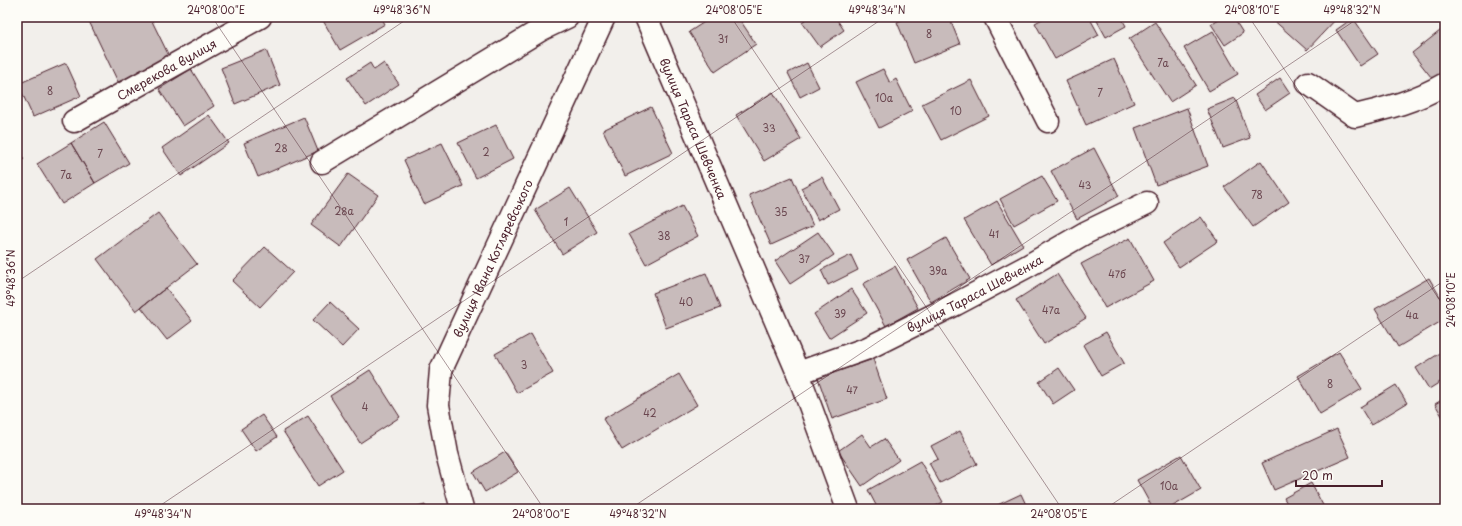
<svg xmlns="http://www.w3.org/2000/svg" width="1462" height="526" font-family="'Playpen Sans',sans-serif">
	<rect width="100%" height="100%" fill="#f2efeb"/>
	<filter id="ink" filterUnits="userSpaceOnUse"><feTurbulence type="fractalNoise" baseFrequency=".025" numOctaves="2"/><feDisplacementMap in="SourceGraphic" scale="8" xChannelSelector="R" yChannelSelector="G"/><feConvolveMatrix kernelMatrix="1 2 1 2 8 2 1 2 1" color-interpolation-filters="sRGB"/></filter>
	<g filter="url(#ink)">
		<path fill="#c8bbbb" stroke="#4a1f2b" d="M 87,17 L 150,17 L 170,58 L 118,82 Z
			M 321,17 L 381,17 L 385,24 L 340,50 Z
			M 514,17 L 530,17 L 519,24 Z
			M 712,17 L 738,17 L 756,44 L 715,72 L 689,32 Z
			M 809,17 L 835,17 L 844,30 L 820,47 L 802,22 Z
			M 909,17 L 949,17 L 960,44 L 914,63 L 897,22 Z
			M 1046,17 L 1089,17 L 1099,35 L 1055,59 L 1035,23 Z
			M 1095,17 L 1121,17 L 1126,26 L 1106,37 Z
			M 1222,17 L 1233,17 L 1243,33 L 1225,45 L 1211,24 Z
			M 1270,17 L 1338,17 L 1307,50 Z
			M 1353,18 L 1378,54 L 1360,66 L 1336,30 Z
			M 1155,22 L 1196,85 L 1170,102 L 1129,39 Z
			M 1445,27 L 1445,74 L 1435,82 L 1412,53 Z
			M 1213,31 L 1238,74 L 1209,91 L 1184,48 Z
			M 266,50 L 280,85 L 235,104 L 221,68 Z
			M 1114,59 L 1134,103 L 1086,125 L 1066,81 Z
			M 66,63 L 81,96 L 33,117 L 18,84 Z
			M 370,63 L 374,70 L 384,63 L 399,84 L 366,106 L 347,78 Z
			M 807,63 L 819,87 L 800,97 L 788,73 Z
			M 191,69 L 214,106 L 183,126 L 159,89 Z
			M 883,69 L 890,83 L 896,79 L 912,111 L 879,128 L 856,82 Z
			M 1280,78 L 1290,93 L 1265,110 L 1255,95 Z
			M 971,80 L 989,116 L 941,140 L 922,104 Z
			M 773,92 L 801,139 L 764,161 L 736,115 Z
			M 1235,98 L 1250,138 L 1223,148 L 1207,109 Z
			M 651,107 L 673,153 L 625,176 L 603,130 Z
			M 1187,108 L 1208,166 L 1156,185 L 1135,128 Z
			M 209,115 L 229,143 L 181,176 L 162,148 Z
			M 304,117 L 318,151 L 258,177 L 244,143 Z
			M 104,122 L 129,163 L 95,183 L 71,143 Z
			M 496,125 L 513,159 L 476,178 L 458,143 Z
			M 71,143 L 95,183 L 62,204 L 37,164 Z
			M 442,143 L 463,186 L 424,204 L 404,160 Z
			M 17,148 L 24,159 L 17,164 Z
			M 1094,148 L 1119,196 L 1077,219 L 1051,171 Z
			M 1261,161 L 1289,202 L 1253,227 L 1224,187 Z
			M 348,174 L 378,195 L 341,247 L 311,225 Z
			M 1042,176 L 1057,201 L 1014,225 L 1000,199 Z
			M 792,177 L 813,226 L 771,245 L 749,195 Z
			M 822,177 L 839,209 L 818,220 L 801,188 Z
			M 570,188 L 597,232 L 562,254 L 535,210 Z
			M 997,201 L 1023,245 L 991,265 L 964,220 Z
			M 682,206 L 698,236 L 646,264 L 629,234 Z
			M 158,213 L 197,264 L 136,311 L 97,259 Z
			M 1201,217 L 1218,241 L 1179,267 L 1163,243 Z
			M 818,232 L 834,255 L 790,284 L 775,261 Z
			M 946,238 L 970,279 L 931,302 L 907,260 Z
			M 1130,238 L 1154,281 L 1105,308 L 1081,264 Z
			M 265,247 L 293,272 L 260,307 L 232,281 Z
			M 851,255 L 858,270 L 828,285 L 821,270 Z
			M 895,266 L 918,308 L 886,326 L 863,284 Z
			M 706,273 L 720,308 L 666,328 L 653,293 Z
			M 1057,274 L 1086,318 L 1044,344 L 1016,300 Z
			M 1429,278 L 1445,305 L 1445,319 L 1398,347 L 1375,309 Z
			M 166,288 L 192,321 L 167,340 L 141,307 Z
			M 851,289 L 867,313 L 829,338 L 814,314 Z
			M 330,302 L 359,329 L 342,347 L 313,320 Z
			M 1106,332 L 1124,363 L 1101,376 L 1083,345 Z
			M 531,334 L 553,373 L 517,393 L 495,354 Z
			M 1445,350 L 1445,379 L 1429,389 L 1416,368 Z
			M 1339,352 L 1362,389 L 1320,414 L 1298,376 Z
			M 873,359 L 887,399 L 832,419 L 818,378 Z
			M 1059,368 L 1074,390 L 1053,404 L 1039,382 Z
			M 370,370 L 400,417 L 360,443 L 330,396 Z
			M 679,374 L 697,405 L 622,450 L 603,419 Z
			M 1396,385 L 1407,403 L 1371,425 L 1360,407 Z
			M 1445,398 L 1445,421 L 1435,404 Z
			M 262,415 L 277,437 L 256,451 L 241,429 Z
			M 308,416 L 343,470 L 318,486 L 283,431 Z
			M 1337,429 L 1350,457 L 1274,490 L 1262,463 Z
			M 960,431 L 977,464 L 940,483 L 929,463 L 938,459 L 931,446 Z
			M 862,434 L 871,447 L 884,439 L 899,460 L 862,486 L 838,451 Z
			M 505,452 L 518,472 L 485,492 L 473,472 Z
			M 1181,455 L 1201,490 L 1168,509 L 1153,509 L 1137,480 Z
			M 920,461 L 943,502 L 930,509 L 878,509 L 868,490 Z
			M 1311,483 L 1325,509 L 1290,509 L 1284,498 Z
			M 1021,494 L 1028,509 L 989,509 Z
			M 425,505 L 426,509 L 411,509 Z"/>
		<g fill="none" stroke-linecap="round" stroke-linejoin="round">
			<defs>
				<g id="minor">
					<path id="s1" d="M 646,17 L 798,373 L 848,509"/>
					<path d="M 995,17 L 1048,121"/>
					<path d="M 1308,83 L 1355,116 C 1388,108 1416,101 1445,84"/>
					<path id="s2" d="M 74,121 L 260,17"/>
					<path d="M 322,162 L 542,29 L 567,17"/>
					<path id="s3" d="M 798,373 L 868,348 L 956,304 L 1026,267 L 1085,233 L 1147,203"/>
					<path id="s4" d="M 462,509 L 447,454 L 438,405 L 441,370 L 604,17"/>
				</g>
			</defs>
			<use href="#minor" stroke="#4a1f2b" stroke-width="25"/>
			<use href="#minor" stroke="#fdfcf7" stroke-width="22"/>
		</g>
	</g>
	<path fill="none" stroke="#4a1f2b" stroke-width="1" stroke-opacity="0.45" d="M 212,17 L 544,509M 731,17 L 1062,509M 1249,17 L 1445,308M 17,282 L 410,17M 17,496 L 26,509M 155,509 L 885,17M 630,509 L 1360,17M 1105,509 L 1445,280"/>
	<g text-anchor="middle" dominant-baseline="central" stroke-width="3" stroke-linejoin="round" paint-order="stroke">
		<g font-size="10" fill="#6a464f">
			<text x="929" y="33">8</text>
			<text x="723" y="38">31</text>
			<text x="1163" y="62">7а</text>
			<text x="50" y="90">8</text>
			<text x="1100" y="92">7</text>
			<text x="884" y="97">10а</text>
			<text x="956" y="110">10</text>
			<text x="769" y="127">33</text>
			<text x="281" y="147">28</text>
			<text x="486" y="151">2</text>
			<text x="100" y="153">7</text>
			<text x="66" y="174">7а</text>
			<text x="1085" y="184">43</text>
			<text x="1257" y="194">78</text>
			<text x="344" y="210">28а</text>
			<text x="781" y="211">35</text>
			<text x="566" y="221">1</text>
			<text x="994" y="233">41</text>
			<text x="664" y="235">38</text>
			<text x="804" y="258">37</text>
			<text x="938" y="270">39а</text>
			<text x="1117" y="273">47б</text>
			<text x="686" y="301">40</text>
			<text x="1051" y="309">47а</text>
			<text x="840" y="313">39</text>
			<text x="1412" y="314">4а</text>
			<text x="524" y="364">3</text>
			<text x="1330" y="383">8</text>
			<text x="852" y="389">47</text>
			<text x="365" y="406">4</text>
			<text x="650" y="412">42</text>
			<text x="1169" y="485">10а</text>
		</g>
		<g font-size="12" fill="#4a1f2b" stroke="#fdfcf7">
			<text stroke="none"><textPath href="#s2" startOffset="106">Смерекова вулиця</textPath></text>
			<text stroke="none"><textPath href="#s1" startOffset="121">вулиця Тараса Шевченка</textPath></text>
			<text stroke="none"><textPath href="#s4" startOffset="265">вулиця Івана Котляревського</textPath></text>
			<text stroke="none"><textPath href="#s3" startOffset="194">вулиця Тараса Шевченка</textPath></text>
		</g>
	</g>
	<rect width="1462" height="526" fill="none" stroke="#fdfcf7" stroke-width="44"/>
	<path d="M1296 480v6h86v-6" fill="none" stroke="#4a1f2b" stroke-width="2"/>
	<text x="1302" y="480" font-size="12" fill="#4a1f2b" stroke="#fdfcf7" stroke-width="3" paint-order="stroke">20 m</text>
	<rect x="22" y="22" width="1418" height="482" fill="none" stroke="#4a1f2b" stroke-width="1.5"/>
	<g font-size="10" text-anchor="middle" fill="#4a1f2b">
		<text x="216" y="14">24°08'00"E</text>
		<text x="402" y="14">49°48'36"N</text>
		<text x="734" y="14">24°08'05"E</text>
		<text x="877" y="14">49°48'34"N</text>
		<text x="1252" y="14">24°08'10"E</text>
		<text x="1352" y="14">49°48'32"N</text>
		<text transform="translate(11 278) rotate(-90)" y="4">49°48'36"N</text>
		<text transform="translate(1451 300) rotate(-90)" y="4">24°08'10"E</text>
		<text x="163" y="518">49°48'34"N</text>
		<text x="541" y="518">24°08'00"E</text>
		<text x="638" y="518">49°48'32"N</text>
		<text x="1059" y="518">24°08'05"E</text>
	</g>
</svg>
